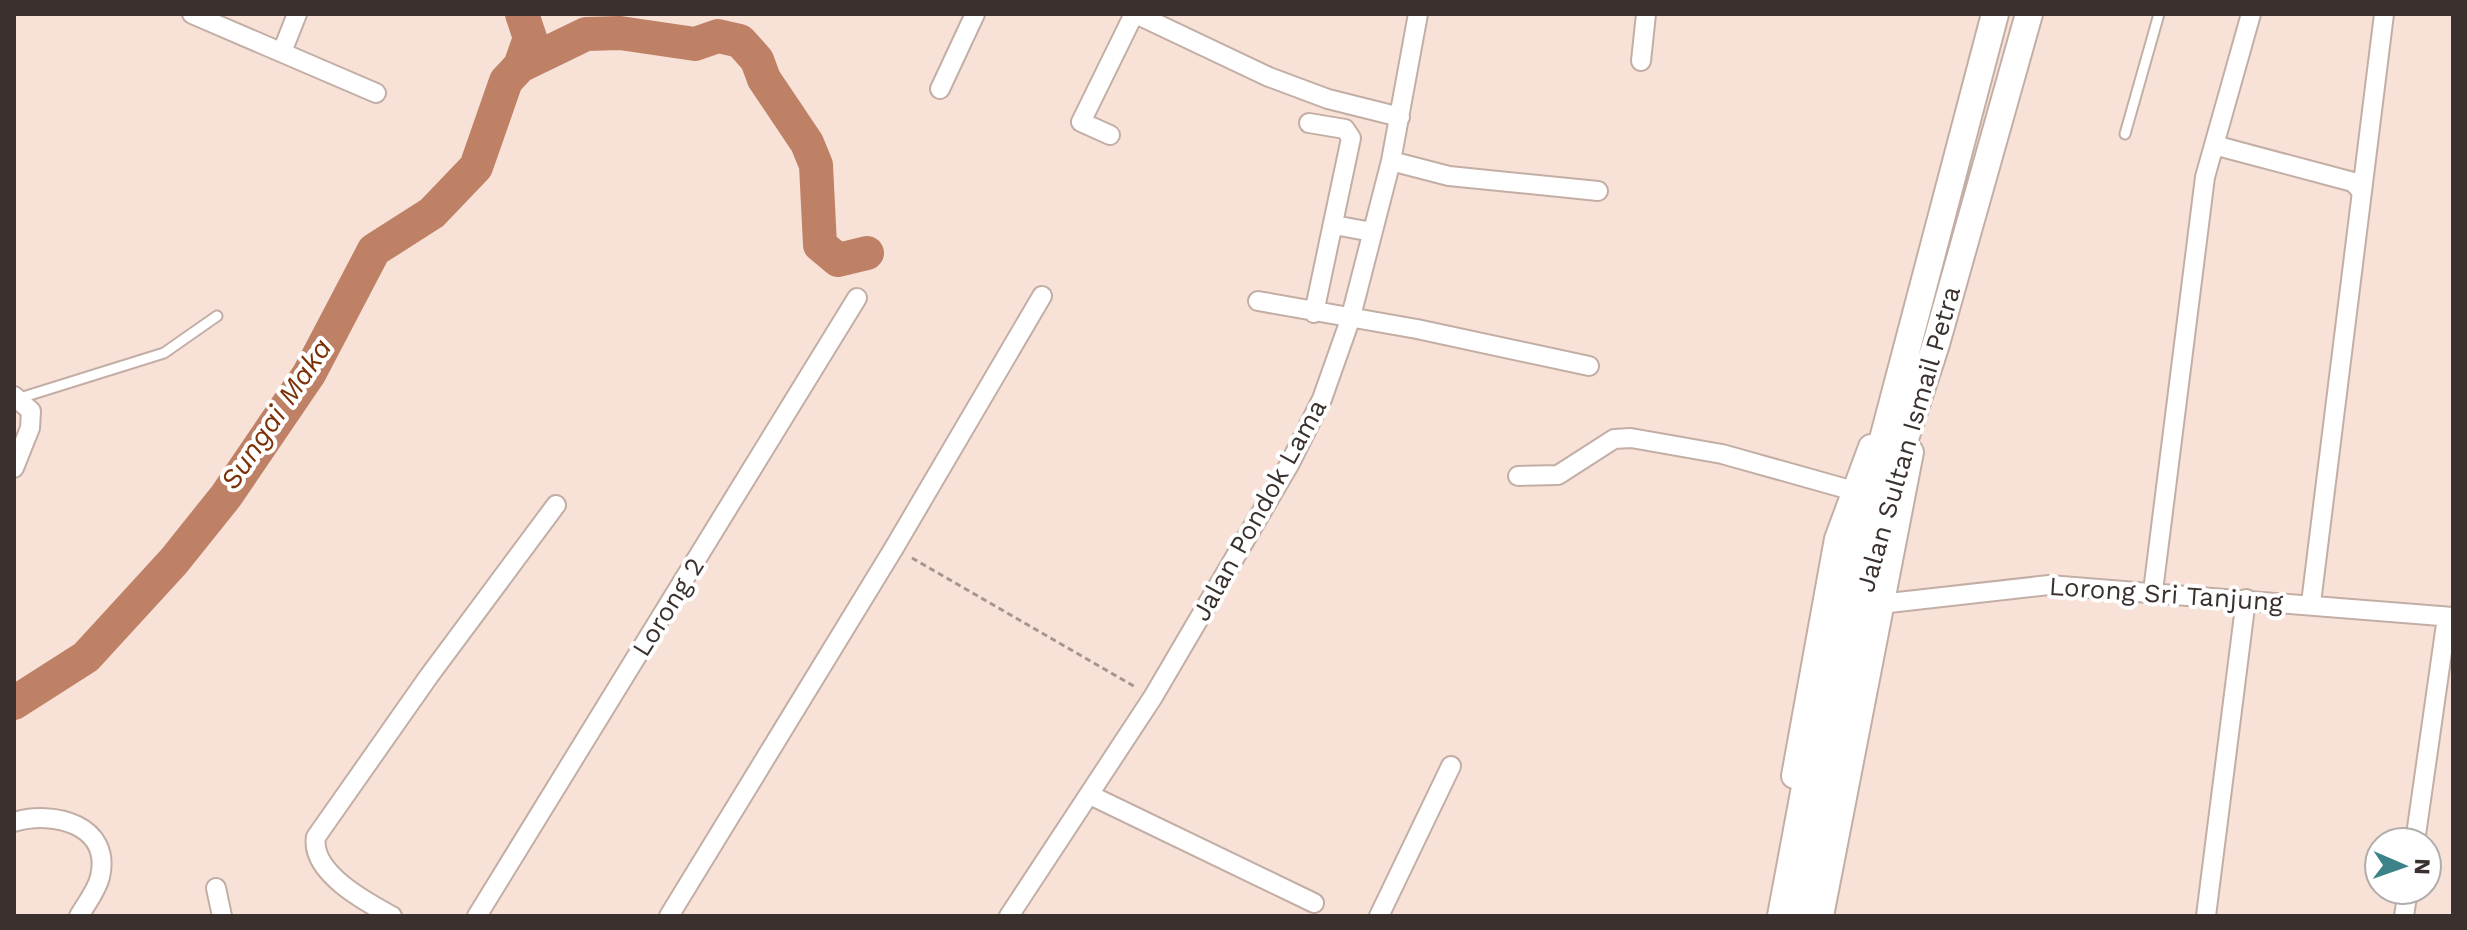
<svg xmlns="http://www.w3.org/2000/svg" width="2467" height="930" font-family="'Work Sans',sans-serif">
	<rect width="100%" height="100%" fill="#f8e2d8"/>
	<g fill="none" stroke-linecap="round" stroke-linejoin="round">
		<path stroke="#bf8166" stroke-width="34" d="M 520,66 L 586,34 L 620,33 L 695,44 L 718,36 L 740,41 L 757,60 L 764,79 L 807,143 L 816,165 L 820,245 L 838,260 L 867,253
			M 14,703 L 86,657 L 174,561 L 226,496 L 309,374 L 374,250 L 432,213 L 476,167 L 506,81 L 520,66 L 530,38 L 522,14"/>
		<defs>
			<path id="service" d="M 2125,134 L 2159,14
				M 20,398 L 164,353 L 217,316"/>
			<path id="minor" d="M 192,14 L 376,93
				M 1136,14 L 1269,77 L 1328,99 L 1400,117
				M 282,52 L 297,14
				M 1641,61 L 1646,14
				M 940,89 L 975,14
				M 1309,123 L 1345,129 L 1351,138 L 1314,313
				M 1110,135 L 1081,122 L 1134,14
				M 2214,145 L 2353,182 L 2362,192
				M 1391,161 L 1449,176 L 1598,191
				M 1334,225 L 1372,232
				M 1258,301 L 1417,329 L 1589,366
				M 14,396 L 31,411 L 30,428 L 14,468
				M 1518,476 L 1558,475 L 1614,439 L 1631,438 L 1722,454 L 1854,491
				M 2153,591 L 2205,177 L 2251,14
				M 2311,603 L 2384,14
				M 1880,604 L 2049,585 L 2453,617
				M 1090,795 L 1314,903
				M 14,822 C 54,810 112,825 100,877 C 97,890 86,904 79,916
				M 2415,842 L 2447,617
				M 216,888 L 222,916
				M 392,916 C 366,902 310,872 316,837 L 429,676 L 556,505
				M 477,916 L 857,298
				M 669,916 L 894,548 L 1042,296
				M 1009,916 L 1153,697 L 1289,465 L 1322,399 L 1350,320 L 1391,161 L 1418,14
				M 1379,916 L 1451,766
				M 2206,916 L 2246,599
				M 2404,916 L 2408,890"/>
			<path id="tertiary" d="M 1794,776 L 1837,539 L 1871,447
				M 1821,916 L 1911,452"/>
			<path id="secondary" d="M 1781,916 L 1838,610 L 1995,14
				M 1802,916 L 1857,614 L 1882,509 L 1936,344 L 2029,14"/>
		</defs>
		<use href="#service" stroke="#c3aea5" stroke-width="13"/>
		<use href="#minor" stroke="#c3aea5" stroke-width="22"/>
		<use href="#tertiary" stroke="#c3aea5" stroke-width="28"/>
		<use href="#secondary" stroke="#c3aea5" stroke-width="30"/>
		<path stroke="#a5958e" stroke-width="3" stroke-dasharray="6 4" stroke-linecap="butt" d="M 912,558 L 1137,688"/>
		<use href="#service" stroke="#fff" stroke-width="9"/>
		<use href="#minor" stroke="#fff" stroke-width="18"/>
		<use href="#tertiary" stroke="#fff" stroke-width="24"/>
		<use href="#secondary" stroke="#fff" stroke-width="26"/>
	</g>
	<g text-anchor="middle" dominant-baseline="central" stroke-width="8" stroke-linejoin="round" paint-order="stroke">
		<g font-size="26" fill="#3a312e" stroke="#fff">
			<text transform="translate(1908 439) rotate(-74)">Jalan Sultan Ismail Petra</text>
			<text transform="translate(1259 510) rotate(-61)">Jalan Pondok Lama</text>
			<text transform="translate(2166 594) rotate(4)">Lorong Sri Tanjung</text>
			<text transform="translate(668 607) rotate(-58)">Lorong 2</text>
		</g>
		<g font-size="28" font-style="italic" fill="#7c3005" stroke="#fff">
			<text transform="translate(276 414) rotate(-56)">Sungai Maka</text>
		</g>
	</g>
	<rect width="2467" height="930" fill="none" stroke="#3a312e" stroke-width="32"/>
	<g transform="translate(2403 866) rotate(92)"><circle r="38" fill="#ffffff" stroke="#b0adab" stroke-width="2"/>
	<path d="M0-6L14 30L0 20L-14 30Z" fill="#3b8388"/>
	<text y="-12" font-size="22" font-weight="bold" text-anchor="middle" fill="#3a312e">N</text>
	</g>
</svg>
